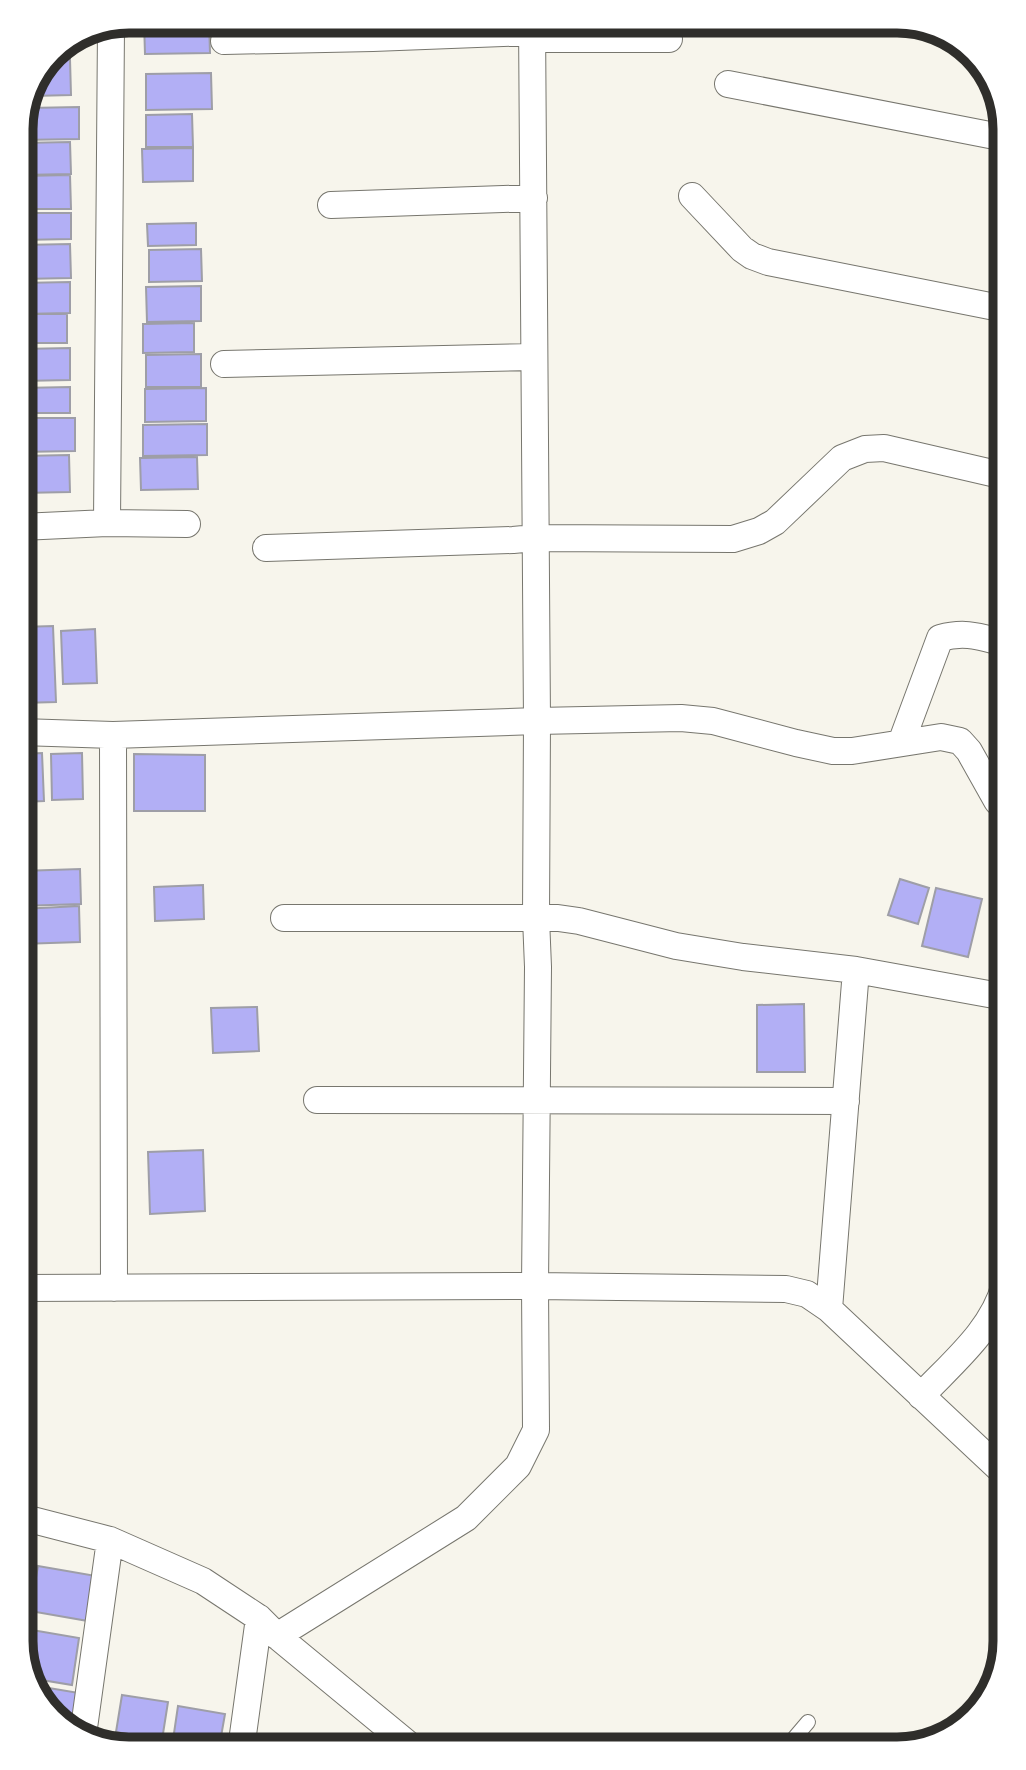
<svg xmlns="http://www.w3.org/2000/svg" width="1026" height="1770" font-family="Rubik,sans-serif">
	<rect width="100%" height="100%" fill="#f7f5ec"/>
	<path fill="#b2aff5" stroke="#9e9ea7" stroke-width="2" d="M 144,21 L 209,21 L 210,53 L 145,54 Z
		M 50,59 L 70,59 L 71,95 L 33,96 Z
		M 211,73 L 212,109 L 146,110 L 146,74 Z
		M 79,107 L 79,139 L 21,140 L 21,123 L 28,108 Z
		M 192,114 L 193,147 L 146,147 L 146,115 Z
		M 70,142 L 71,174 L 21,175 L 21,143 Z
		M 193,148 L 193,181 L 143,182 L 142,149 Z
		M 70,175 L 71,209 L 21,209 L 21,176 Z
		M 21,213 L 71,213 L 71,239 L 21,240 Z
		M 196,223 L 196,245 L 148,246 L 147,224 Z
		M 70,244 L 71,278 L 21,279 L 21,245 Z
		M 201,249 L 202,281 L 149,282 L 149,250 Z
		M 70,282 L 70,313 L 21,314 L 21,283 Z
		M 201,286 L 201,321 L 147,322 L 146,287 Z
		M 21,314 L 67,314 L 67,343 L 21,343 Z
		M 194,323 L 194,352 L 143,353 L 143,324 Z
		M 70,348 L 70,380 L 21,381 L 21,349 Z
		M 201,354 L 201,387 L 146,387 L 146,355 Z
		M 70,387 L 70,413 L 22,413 L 21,388 Z
		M 206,388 L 206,421 L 145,422 L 145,389 Z
		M 21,418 L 75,418 L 75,451 L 21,452 Z
		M 207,424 L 207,455 L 143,456 L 143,425 Z
		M 69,455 L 70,492 L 21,493 L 21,456 Z
		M 197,457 L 198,489 L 141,490 L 140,458 Z
		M 53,626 L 56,702 L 21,703 L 21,627 Z
		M 95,629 L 97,683 L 63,684 L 61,631 Z
		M 42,753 L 44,801 L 21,802 L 21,754 Z
		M 82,753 L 83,799 L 52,800 L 51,754 Z
		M 134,754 L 205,755 L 205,811 L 134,811 Z
		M 80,869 L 81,904 L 21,906 L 21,871 Z
		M 900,879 L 929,888 L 918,924 L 888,915 Z
		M 203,885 L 204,919 L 155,921 L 154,887 Z
		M 936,888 L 982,899 L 968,957 L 922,946 Z
		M 79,906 L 80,942 L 21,944 L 21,909 Z
		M 804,1004 L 805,1072 L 757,1072 L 757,1005 Z
		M 257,1007 L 259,1051 L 213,1053 L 211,1008 Z
		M 203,1150 L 205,1211 L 150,1214 L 148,1152 Z
		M 38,1566 L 96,1576 L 88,1621 L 30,1611 Z
		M 32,1630 L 79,1638 L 72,1685 L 30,1678 L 26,1664 Z
		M 31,1685 L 79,1693 L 73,1732 L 69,1731 L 32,1688 Z
		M 122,1695 L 168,1702 L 162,1740 L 116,1732 Z
		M 178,1706 L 225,1714 L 219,1748 L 173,1740 Z
		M 121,1736 L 158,1742 L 156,1749 L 119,1748 Z"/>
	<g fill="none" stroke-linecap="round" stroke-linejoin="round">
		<defs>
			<path id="service" d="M 785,1749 L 808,1722"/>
			<path id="minor" d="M 532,39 L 669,39
				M 224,41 L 373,38 L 532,32
				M 728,84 L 1005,138
				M 692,196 L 742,249 L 752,256 L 768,262 L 1005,309
				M 331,205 L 534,198
				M 224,364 L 534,357
				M 107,523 L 187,524
				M 21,527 L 107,523 L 111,28
				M 266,548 L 513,540 L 535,538 L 733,539 L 759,531 L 775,522 L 842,458 L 865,449 L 884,448 L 1005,476
				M 21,732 L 113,735 L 114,1288
				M 113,735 L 537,721 L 681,718 L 713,721 L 796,743 L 833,751 L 852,751 L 941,737 L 960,741 L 969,751 L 997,801 L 1005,809
				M 901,743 L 940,638 C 966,631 980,637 1005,643
				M 284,918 L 558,918 L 579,921 L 676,946 L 743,957 L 856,970 L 1005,997
				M 317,1100 L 846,1101
				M 21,1288 L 535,1286 L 786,1289 L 807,1294 L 829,1309 L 1005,1474
				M 829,1309 L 856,970
				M 921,1396 C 953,1362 993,1330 1005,1284
				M 21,1517 L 110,1540 L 203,1581 L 259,1618 L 277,1636 L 414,1749
				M 277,1636 L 466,1518 L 518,1466 L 536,1430 L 535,1286 L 538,967 L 536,918 L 537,721 L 532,21
				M 83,1735 L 110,1540
				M 241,1749 L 259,1618"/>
		</defs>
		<use href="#service" stroke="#77766e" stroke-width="16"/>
		<use href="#minor" stroke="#77766e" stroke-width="28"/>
		<use href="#service" stroke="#fff" stroke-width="14"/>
		<use href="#minor" stroke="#fff" stroke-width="26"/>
	</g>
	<path d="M0 0H1026V1770H0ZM129 33H897A96 96 0 0 1 993 129V1641A96 96 0 0 1 897 1737H129A96 96 0 0 1 33 1641V129A96 96 0 0 1 129 33Z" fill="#fff" fill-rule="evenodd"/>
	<path fill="none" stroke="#2f2e2b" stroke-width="9" d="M129 33H897A96 96 0 0 1 993 129V1641A96 96 0 0 1 897 1737H129A96 96 0 0 1 33 1641V129A96 96 0 0 1 129 33Z"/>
</svg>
